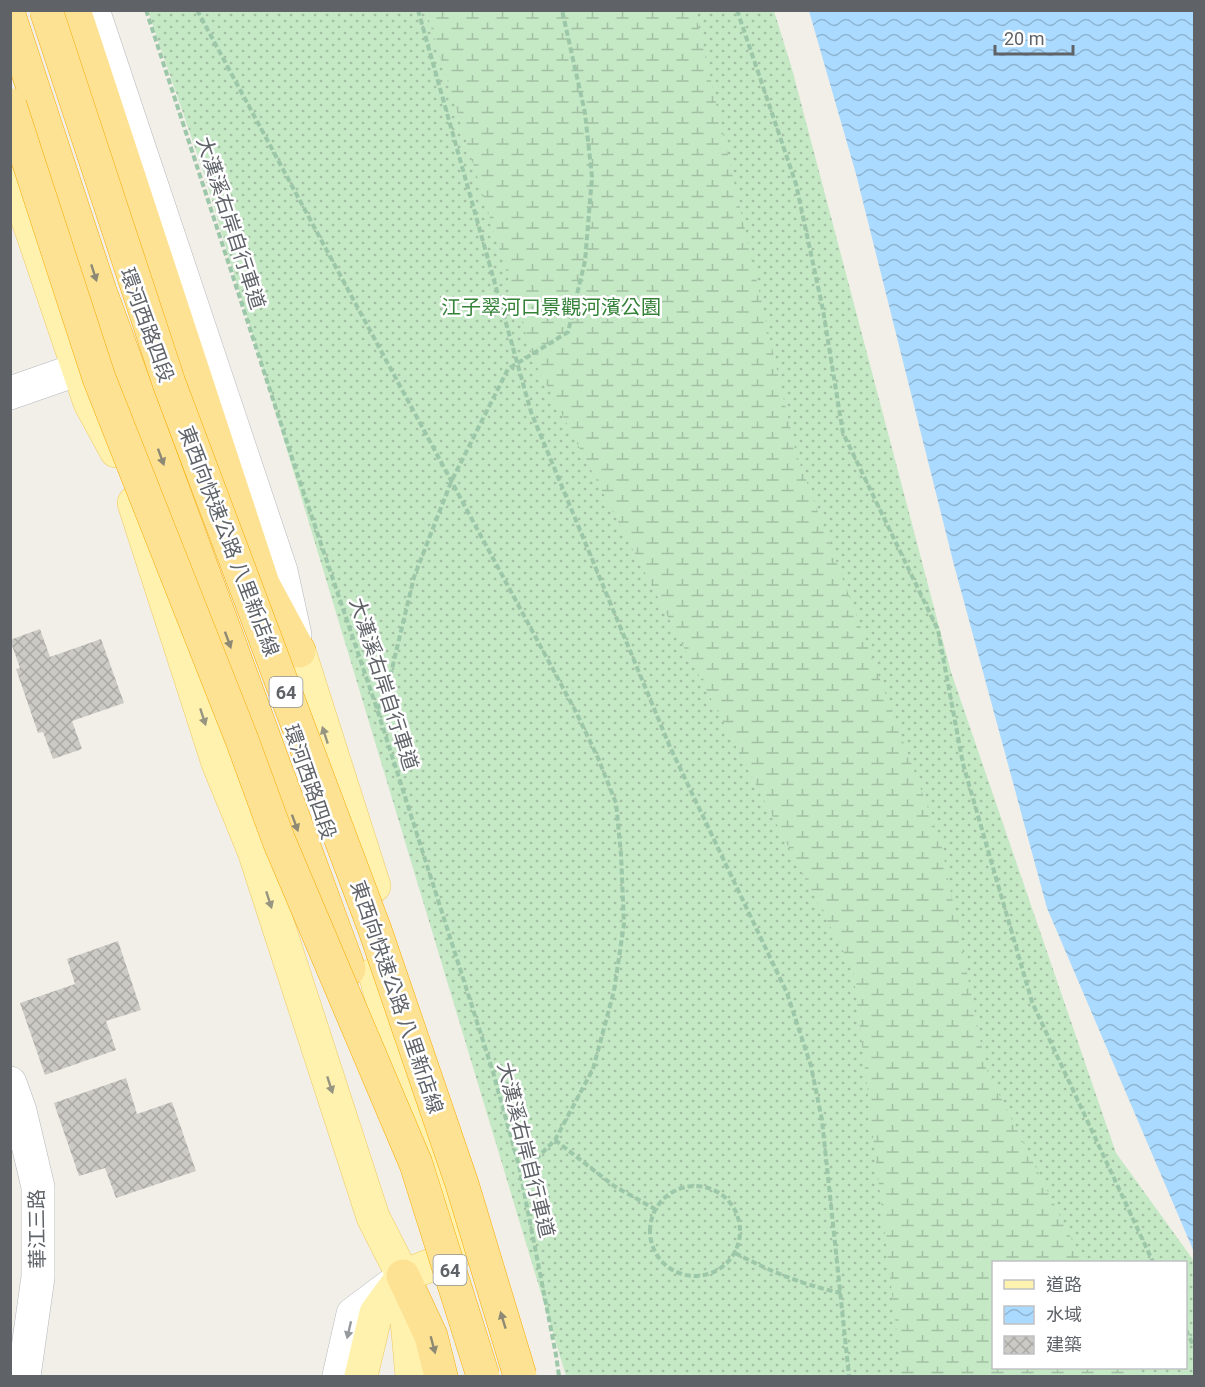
<svg xmlns="http://www.w3.org/2000/svg" width="1205" height="1387" font-family="Roboto,'Noto Sans TC',sans-serif">
	<defs>
		<pattern id="grass-dots" width="8" height="8" patternUnits="userSpaceOnUse" patternTransform="scale(1.5)"><rect width="8" height="8" fill="#c5e8c5"/><path d="M2 2h.1M6 6h.1" fill="none" stroke="#a3c0a4" stroke-width="1.8" stroke-linecap="round"/></pattern>
		<pattern id="wetland-marsh" width="20" height="14" patternUnits="userSpaceOnUse" patternTransform="scale(1.5)"><rect width="20" height="14" fill="#c5e8c5"/><path d="M1 5h8M5 5V1M11 12h8M15 12V8" fill="none" stroke="#a3c0a4"/></pattern>
		<pattern id="water-waves" width="16" height="10" patternUnits="userSpaceOnUse" patternTransform="scale(1.5)"><rect width="16" height="10" fill="#aadaff"/><path d="M0 5q4-4 8 0t8 0" fill="none" stroke="#8eb4d2"/></pattern>
		<pattern id="building-cross-hatch" width="8" height="8" patternUnits="userSpaceOnUse" patternTransform="scale(1.5)"><rect width="8" height="8" fill="#cccac5"/><path d="M0 0l8 8M0 8l8-8" fill="none" stroke="#a9a8a4"/></pattern>
	</defs>
	<rect width="100%" height="100%" fill="#f1efe8"/>
	<path fill="url(#grass-dots)" fill-rule="evenodd" d="M 148,11 L 774,11 L 792,69 L 951,672 L 1116,1153 L 1194,1261 L 1194,1376 L 566,1376 L 203,171 ZM 994,1262 L 1186,1262 L 1186,1368 L 994,1368 Z"/>
	<path fill="url(#wetland-marsh)" d="M 426,11 L 695,11 L 796,453 L 941,843 L 986,1068 L 1083,1262 L 994,1262 L 994,1368 L 1136,1368 L 1140,1376 L 902,1376 L 853,970 L 534,361 Z"/>
	<path fill="url(#water-waves)" d="M 809,11 L 1194,11 L 1194,1252 L 1047,908 L 954,565 L 856,174 Z"/>
	<path fill="url(#building-cross-hatch)" d="M 40,629 L 50,657 L 101,639 L 124,703 L 72,721 L 82,749 L 53,759 L 43,732 L 38,733 L 16,669 L 20,668 L 10,640 Z
		M 118,941 L 141,1010 L 106,1021 L 116,1050 L 45,1075 L 20,1003 L 75,984 L 67,959 Z
		M 126,1078 L 137,1114 L 172,1102 L 196,1171 L 116,1198 L 105,1168 L 79,1176 L 54,1103 Z"/>
	<g fill="none" stroke-linecap="round" stroke-linejoin="round">
		<defs>
			<path id="minor" d="M 93,10 L 281,571 L 295,635
				M 10,393 L 79,369
				M 10,1083 L 20,1111 L 38,1187 L 38,1277 L 24,1376
				M 339,1376 L 353,1314 L 397,1281"/>
			<path id="major" d="M 10,167 L 90,403 L 116,451
				M 134,503 L 218,763 L 254,851 L 373,1217 L 403,1276 L 412,1376
				M 299,651 L 374,886
				M 375,974 L 432,1176
				M 454,1256 L 458,1177
				M 361,1376 L 376,1313 L 403,1276 L 454,1256"/>
			<path id="highway" d="M 74,10 L 263,584 L 299,651
				M 10,18 L 100,291 L 349,969
				M 403,1276 L 431,1336 L 441,1376"/>
		</defs>
		<use href="#minor" stroke="#b5b8bc" stroke-width="34"/>
		<use href="#major" stroke="#f2c960" stroke-width="34"/>
		<use href="#highway" stroke="#f9ab00" stroke-width="34"/>
		<path stroke="#9cc7a9" stroke-width="4" stroke-dasharray="6 3" stroke-linecap="butt" d="M 146,10 L 296,470 L 377,709 L 493,1072 L 519,1166 L 556,1355 L 559,1376
			M 197,10 L 576,712 L 598,758 L 616,803 L 621,854 L 624,924 L 614,991 L 593,1069 L 555,1140 L 538,1157 L 519,1166
			M 418,10 L 531,412 L 670,747 L 787,993 L 811,1066 L 822,1120 L 849,1376
			M 737,10 L 796,184 L 823,310 L 843,433 L 938,630 L 963,764 L 1032,1002 L 1153,1262
			M 377,709 L 385,698 L 414,577 L 451,482 L 508,369 L 568,332 L 585,261 L 592,177 L 585,113 L 562,10
			M 555,1140 L 614,1186 L 655,1209
			M650 1231a45 45 0 1 1 90 0a45 45 0 1 1-90 0Z
			M 735,1253 C 772,1272 800,1284 841,1293
			M 1186,1330 L 1194,1347"/>
		<use href="#minor" stroke="#fff" stroke-width="33"/>
		<use href="#major" stroke="#fff2af" stroke-width="33"/>
		<use href="#highway" stroke="#fde293" stroke-width="33"/>
		<defs>
			<path id="highway-bridge" d="M 46,10 L 169,383 L 375,930 L 462,1184 L 520,1376
				M 10,105 L 99,378 L 242,740 L 279,841 L 416,1164 L 483,1376"/>
		</defs>
		<use href="#highway-bridge" stroke="#f9ab00" stroke-width="34" stroke-linecap="butt"/>
		<use href="#highway-bridge" stroke="#fde293" stroke-width="33"/>
	</g>
	<defs><path id="oneway-solid" d="M-6-.8H1V-3.2L6.5 0L1 3.2V.8H-6Z" transform="scale(1.5)"/></defs>
	<g fill="#8e8975">
		<use href="#oneway-solid" transform="translate(94 273) rotate(72)"/>
		<use href="#oneway-solid" transform="translate(161 457) rotate(70)"/>
		<use href="#oneway-solid" transform="translate(228 640) rotate(70)"/>
		<use href="#oneway-solid" transform="translate(295 823) rotate(70)"/>
		<use href="#oneway-solid" transform="translate(503 1320) rotate(-107)"/>
		<use href="#oneway-solid" transform="translate(433 1345) rotate(75)"/>
	</g>
	<g fill="#979581">
		<use href="#oneway-solid" transform="translate(203 717) rotate(72)"/>
		<use href="#oneway-solid" transform="translate(325 735) rotate(-108)"/>
		<use href="#oneway-solid" transform="translate(269 900) rotate(72)"/>
		<use href="#oneway-solid" transform="translate(330 1085) rotate(72)"/>
	</g>
	<use fill="#979a9d" href="#oneway-solid" transform="translate(349 1330) rotate(103)"/>
	<g text-anchor="middle" dominant-baseline="central" stroke-width="5" stroke-linejoin="round" paint-order="stroke">
		<g fill="#fff" stroke="#8f9295" stroke-width="1.5">
			<rect x="269.5" y="677" width="33" height="30" rx="4.5"/>
			<rect x="433.5" y="1255" width="33" height="30" rx="4.5"/>
		</g>
		<g font-size="18" font-weight="bold" fill="#5f6368">
			<text x="286" y="692">64</text>
			<text x="450" y="1270">64</text>
		</g>
		<g font-size="20" fill="#5f6368" stroke="#fff">
			<text transform="translate(231 223) rotate(72)">大漢溪右岸自行車道</text>
			<text transform="translate(147 325) rotate(70)">環河西路四段</text>
			<text transform="translate(229 541) rotate(69)">東西向快速公路 八里新店線</text>
			<text transform="translate(384 684) rotate(72)">大漢溪右岸自行車道</text>
			<text transform="translate(310 782) rotate(71)">環河西路四段</text>
			<text transform="translate(397 997) rotate(71)">東西向快速公路 八里新店線</text>
			<text transform="translate(526 1150) rotate(76)">大漢溪右岸自行車道</text>
			<text transform="translate(37 1229) rotate(-91)">華江三路</text>
		</g>
		<g font-size="20" fill="#348238" stroke="#fff">
			<text x="551" y="307">江子翠河口景觀河濱公園</text>
		</g>
	</g>
	<rect width="1205" height="1387" fill="none" stroke="#5f6368" stroke-width="24"/>
	<rect x="992" y="1261" width="195" height="108" fill="#ffffff" stroke="#bfc1c3" stroke-width="1.5"/>
	<rect x="1004" y="1280" width="30" height="9" fill="#fff2af" stroke="#bfc1c3" stroke-width="1.5"/>
	<text x="1046" y="1291" font-size="18" fill="#5f6368">道路</text>
	<rect x="1004" y="1306" width="30" height="18" fill="url(#water-waves)" stroke="#bfc1c3" stroke-width="1.5"/>
	<text x="1046" y="1321" font-size="18" fill="#5f6368">水域</text>
	<rect x="1004" y="1336" width="30" height="18" fill="url(#building-cross-hatch)" stroke="#bfc1c3" stroke-width="1.5"/>
	<text x="1046" y="1351" font-size="18" fill="#5f6368">建築</text>
	<path d="M995 45v9h78v-9" fill="none" stroke="#5f6368" stroke-width="3"/>
	<text x="1004" y="45" font-size="18" fill="#5f6368" stroke="#ffffff" stroke-width="4.5" paint-order="stroke">20 m</text>
</svg>
